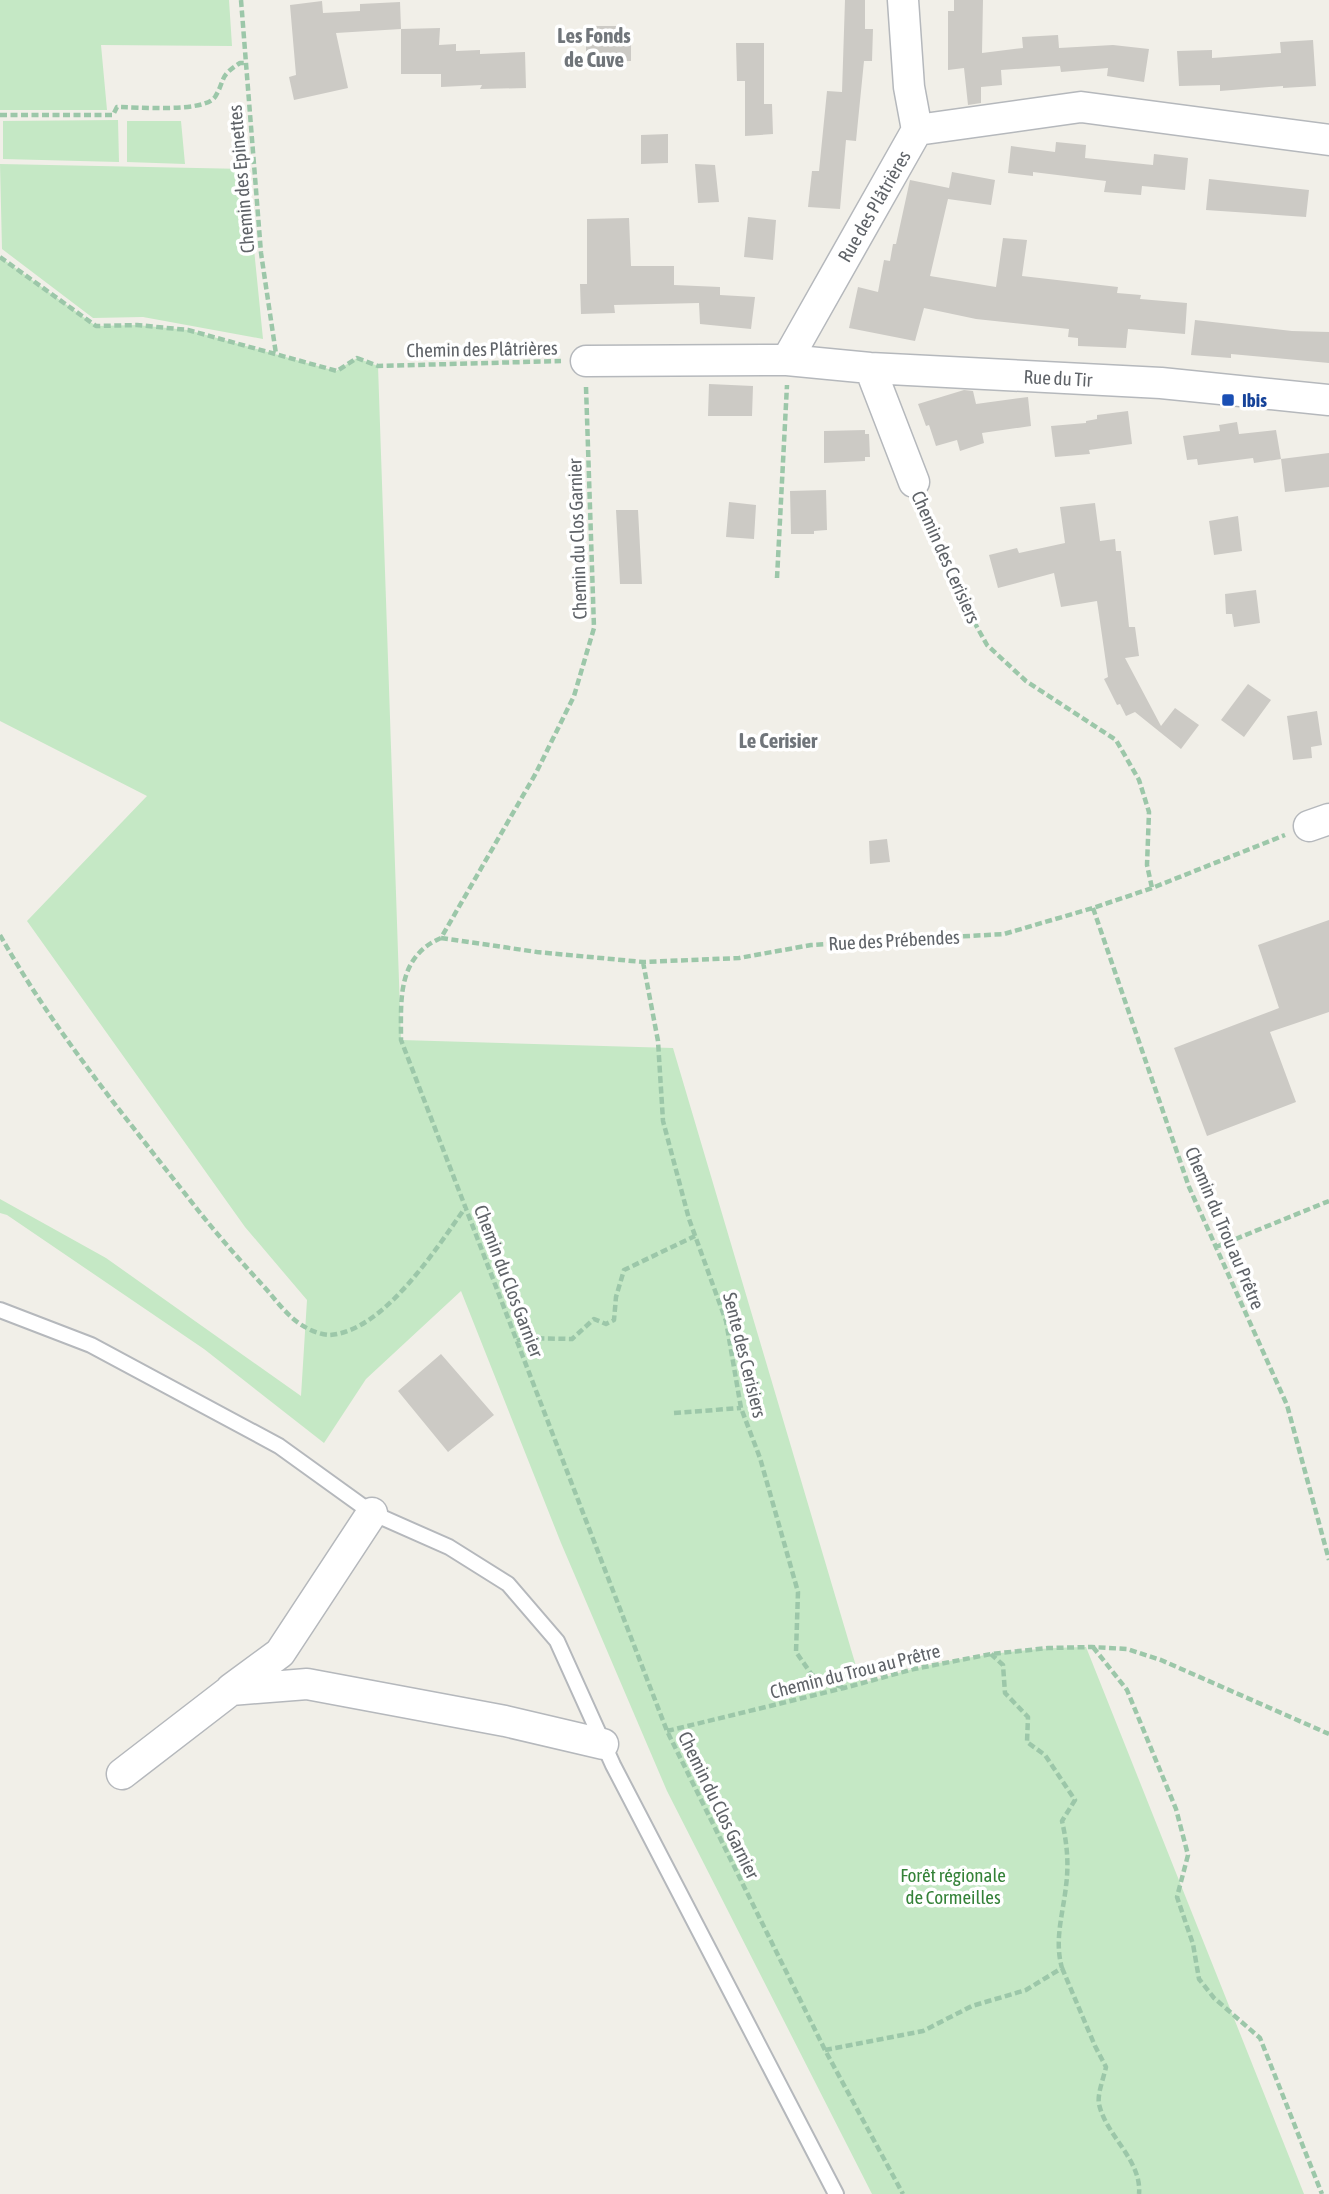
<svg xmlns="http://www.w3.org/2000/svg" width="1329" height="2194" font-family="'Asap Condensed',sans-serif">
	<rect width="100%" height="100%" fill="#f1efe8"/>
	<path fill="#c5e8c5" d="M 0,0 L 229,0 L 232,46 L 101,45 L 107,110 L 0,110 Z
		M 118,120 L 119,162 L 3,159 L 3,121 Z
		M 127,121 L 181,121 L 185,164 L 127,162 Z
		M 0,164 L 246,169 L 263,339 L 143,317 L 93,318 L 2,249 Z
		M 0,257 L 96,326 L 137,325 L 188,330 L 336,371 L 357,358 L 378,366 L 401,1040 L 673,1048 L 861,1683 C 878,1680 896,1673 913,1669 C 970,1655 1028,1648 1086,1647 L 1304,2194 L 872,2194 L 667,1791 L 561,1543 L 461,1291 L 366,1379 L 324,1443 L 204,1349 L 7,1215 L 0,1213 L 0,1199 L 106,1258 L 301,1396 L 307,1300 L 245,1227 L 27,921 L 147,796 L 0,721 Z"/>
	<path fill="#cccac5" d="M 845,0 L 865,0 L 865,29 L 873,29 L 872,61 L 864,61 L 856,141 L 846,140 L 840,209 L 808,207 L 812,171 L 819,171 L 827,91 L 842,92 Z
		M 954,0 L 983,0 L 982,53 L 1023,48 L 1022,37 L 1058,35 L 1059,48 L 1113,45 L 1149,49 L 1144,82 L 1107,76 L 1108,68 L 1061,72 L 1060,66 L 1001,70 L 1002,85 L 981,87 L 981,103 L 968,105 L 964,68 L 948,70 L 948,11 L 954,11 Z
		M 322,1 L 323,13 L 360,11 L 360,4 L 400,2 L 401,29 L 336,33 L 348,88 L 294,100 L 289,77 L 296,75 L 290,5 Z
		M 586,26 L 620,26 L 619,32 L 631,32 L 631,61 L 586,62 Z
		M 440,28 L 439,45 L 456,44 L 456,51 L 480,50 L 480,54 L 525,52 L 526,88 L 480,89 L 482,85 L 441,87 L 441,74 L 401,74 L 401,29 Z
		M 1313,40 L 1316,86 L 1283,88 L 1283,86 L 1220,91 L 1220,85 L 1179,86 L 1177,51 L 1212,50 L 1212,58 L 1281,53 L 1280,42 Z
		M 736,43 L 764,43 L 764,104 L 772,104 L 773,134 L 745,136 L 745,81 L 737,81 Z
		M 668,134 L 668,163 L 641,164 L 641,135 Z
		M 1056,142 L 1086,145 L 1085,158 L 1153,165 L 1154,154 L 1188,158 L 1185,190 L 1142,186 L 1141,195 L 1104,192 L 1106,181 L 1033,172 L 1033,176 L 1008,173 L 1011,146 L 1055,152 Z
		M 695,164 L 715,165 L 719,202 L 698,203 Z
		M 952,172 L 995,180 L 991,205 L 948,199 L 930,276 L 996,287 L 1003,238 L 1027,240 L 1022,276 L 1118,287 L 1117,293 L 1141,295 L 1140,299 L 1187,303 L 1185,334 L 1128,329 L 1126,348 L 1078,346 L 1078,338 L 1068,337 L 1069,329 L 976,319 L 924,308 L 915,341 L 849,328 L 858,287 L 878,292 L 884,260 L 890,261 L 893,244 L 896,244 L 910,180 L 949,188 Z
		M 1209,179 L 1309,190 L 1306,217 L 1206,210 Z
		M 748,217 L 776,220 L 773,260 L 744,257 Z
		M 629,218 L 631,266 L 674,266 L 674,285 L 720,287 L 720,295 L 755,297 L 751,329 L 700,324 L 699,303 L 614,305 L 615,313 L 581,314 L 580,284 L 587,284 L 587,219 Z
		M 1195,320 L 1292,331 L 1329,332 L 1329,363 L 1231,354 L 1231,358 L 1191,355 Z
		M 709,384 L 753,386 L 752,416 L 708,416 Z
		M 964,390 L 973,391 L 976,404 L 1028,397 L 1031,426 L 982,433 L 984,443 L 960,451 L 957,440 L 936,446 L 929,425 L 926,426 L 918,404 Z
		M 1128,411 L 1132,444 L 1089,450 L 1090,454 L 1055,457 L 1051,426 L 1086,423 L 1086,421 L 1097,419 L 1097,415 Z
		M 1237,422 L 1239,434 L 1276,430 L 1281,459 L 1254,463 L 1253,458 L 1198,465 L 1197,459 L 1187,460 L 1183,436 L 1220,431 L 1219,425 Z
		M 865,430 L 865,434 L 869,434 L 870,457 L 865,457 L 865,461 L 824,463 L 824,431 Z
		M 1329,453 L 1329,487 L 1285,492 L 1281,459 Z
		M 826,490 L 827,530 L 814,531 L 814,534 L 791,534 L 790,491 Z
		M 729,502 L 756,505 L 754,539 L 726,537 Z
		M 1095,503 L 1100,541 L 1115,539 L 1116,551 L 1121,551 L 1129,627 L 1135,627 L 1139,656 L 1125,658 L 1161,726 L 1175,708 L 1199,725 L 1181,749 L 1135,712 L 1126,716 L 1120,704 L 1117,705 L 1104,679 L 1108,677 L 1097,601 L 1061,607 L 1054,573 L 998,588 L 989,555 L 1017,548 L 1019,553 L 1065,543 L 1060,507 Z
		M 616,510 L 638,510 L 642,584 L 620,584 Z
		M 1238,516 L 1242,551 L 1214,555 L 1209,521 Z
		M 1256,590 L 1260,623 L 1234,627 L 1232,614 L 1226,614 L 1225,594 Z
		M 1248,684 L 1271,700 L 1244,737 L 1221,720 Z
		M 1317,711 L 1322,745 L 1311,747 L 1312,758 L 1293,760 L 1287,716 Z
		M 887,839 L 890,862 L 870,864 L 869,841 Z
		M 1329,920 L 1329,1012 L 1270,1032 L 1296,1102 L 1207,1136 L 1174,1048 L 1279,1008 L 1258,945 Z
		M 441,1354 L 494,1415 L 448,1452 L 398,1391 Z"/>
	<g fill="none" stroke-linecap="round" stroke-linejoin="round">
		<defs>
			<path id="service" d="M 0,1310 L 91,1345 L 279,1446 L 372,1513 L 449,1547 L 508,1584 L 557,1641 L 613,1765 L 836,2194"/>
			<path id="minor" d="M 903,0 L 909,87 L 917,130
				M 917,130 L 1081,107 L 1329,140
				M 787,360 L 917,130
				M 586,361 L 787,360 L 870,368 L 1161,383 L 1329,400
				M 870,368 L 914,482
				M 1309,826 L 1329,819
				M 231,1689 L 280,1653 L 372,1513
				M 122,1774 L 231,1690 L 307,1684 L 505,1721 L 603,1744"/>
		</defs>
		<use href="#service" stroke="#b5b8bc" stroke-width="18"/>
		<use href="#minor" stroke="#b5b8bc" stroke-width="33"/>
		<path stroke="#9cc7a9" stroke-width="4.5" stroke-dasharray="7 3.5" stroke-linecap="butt" d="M 241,0 L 261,253 L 276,354
			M 0,115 L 113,115 L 117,107 C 136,107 204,113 215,97 C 226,79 218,77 240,63 L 246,63
			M 0,257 L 96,326 L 137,325 L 188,330 L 337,371 L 357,358 L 378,366 L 561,361
			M 586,387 L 594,628 L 574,696 L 536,773 L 441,938 C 397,957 401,999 401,1040 L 667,1731 L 825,2050 L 903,2194
			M 924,506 L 968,611 L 987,645 L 1026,681 L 1116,740 L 1139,780 L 1149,812 L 1147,865 L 1152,888
			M 777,578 L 787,385
			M 1093,908 L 1189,1187 L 1287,1405 L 1329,1560
			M 0,935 C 56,1035 131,1124 201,1214 C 222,1240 244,1265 267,1290 C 278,1303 290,1319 305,1327 C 311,1331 323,1335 330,1335 C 384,1331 436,1249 465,1208
			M 441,938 L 537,952 L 643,962 L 739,958 L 811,945 L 1004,934 L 1093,908 L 1152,888 L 1285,835
			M 643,962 L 658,1041 L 663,1121 L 689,1219 L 726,1321 L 741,1408 L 760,1458 L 798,1592 L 796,1652 L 812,1675 L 844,1688
			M 1216,1247 L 1329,1201
			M 517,1341 L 524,1338 L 572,1339 L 594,1319 L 606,1324 L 614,1320 L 616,1297 L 624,1270 L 695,1236
			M 674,1413 L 741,1408
			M 1093,1647 L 1127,1690 L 1176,1809 L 1188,1855 L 1177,1897 L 1193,1944 L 1199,1979 L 1214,1998 L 1260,2038 L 1322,2194
			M 667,1731 L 844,1688 L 914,1669 L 991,1654 L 1048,1648 L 1092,1647 L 1127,1649 L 1161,1660 L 1329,1734
			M 1062,1968 L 1095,2046 L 1106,2067 C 1104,2077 1097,2094 1099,2104 C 1106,2136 1142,2160 1139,2194
			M 825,2050 L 923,2031 L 972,2006 L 1026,1990 L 1062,1968 C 1054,1940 1063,1914 1066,1886 C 1069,1864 1067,1843 1062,1821 L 1075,1800 L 1045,1755 L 1027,1742 L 1028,1717 L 1005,1693 L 1003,1665 L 991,1654"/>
		<use href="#service" stroke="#fff" stroke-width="14"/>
		<use href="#minor" stroke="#fff" stroke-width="30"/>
	</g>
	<rect fill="#1a4fb4" stroke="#fff" stroke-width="2.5" x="1221" y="393" width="14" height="14" rx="3.5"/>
	<g text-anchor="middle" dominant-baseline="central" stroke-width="7" stroke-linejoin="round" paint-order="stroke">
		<g font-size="19" fill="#5f6368" stroke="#fff">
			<text transform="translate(241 179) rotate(-95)">Chemin des Epinettes</text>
			<text transform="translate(874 206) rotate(-60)">Rue des Plâtrières</text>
			<text transform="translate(482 349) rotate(-1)">Chemin des Plâtrières</text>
			<text transform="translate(1058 378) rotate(3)">Rue du Tir</text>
			<text transform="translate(577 539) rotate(-92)">Chemin du Clos Garnier</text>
			<text transform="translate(946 557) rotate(66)">Chemin des Cerisiers</text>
			<text transform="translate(894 940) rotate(-3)">Rue des Prébendes</text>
			<text transform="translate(1225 1228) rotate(67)">Chemin du Trou au Prêtre</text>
			<text transform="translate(509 1281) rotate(69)">Chemin du Clos Garnier</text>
			<text transform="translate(745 1355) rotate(76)">Sente des Cerisiers</text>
			<text transform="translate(855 1671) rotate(-14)">Chemin du Trou au Prêtre</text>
			<text transform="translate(719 1805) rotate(64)">Chemin du Clos Garnier</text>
		</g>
		<g font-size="19" font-weight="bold" fill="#164399" stroke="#fff" text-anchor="start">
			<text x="1242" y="400">Ibis</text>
		</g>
		<g font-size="19" fill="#348238" stroke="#fff">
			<text x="953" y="1875">Forêt régionale<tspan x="953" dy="22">de Cormeilles</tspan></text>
		</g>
		<g font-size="21" font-weight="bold" fill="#70757a" stroke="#fff">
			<text x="594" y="35">Les Fonds<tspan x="594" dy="24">de Cuve</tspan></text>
			<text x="778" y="740">Le Cerisier</text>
		</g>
	</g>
</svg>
